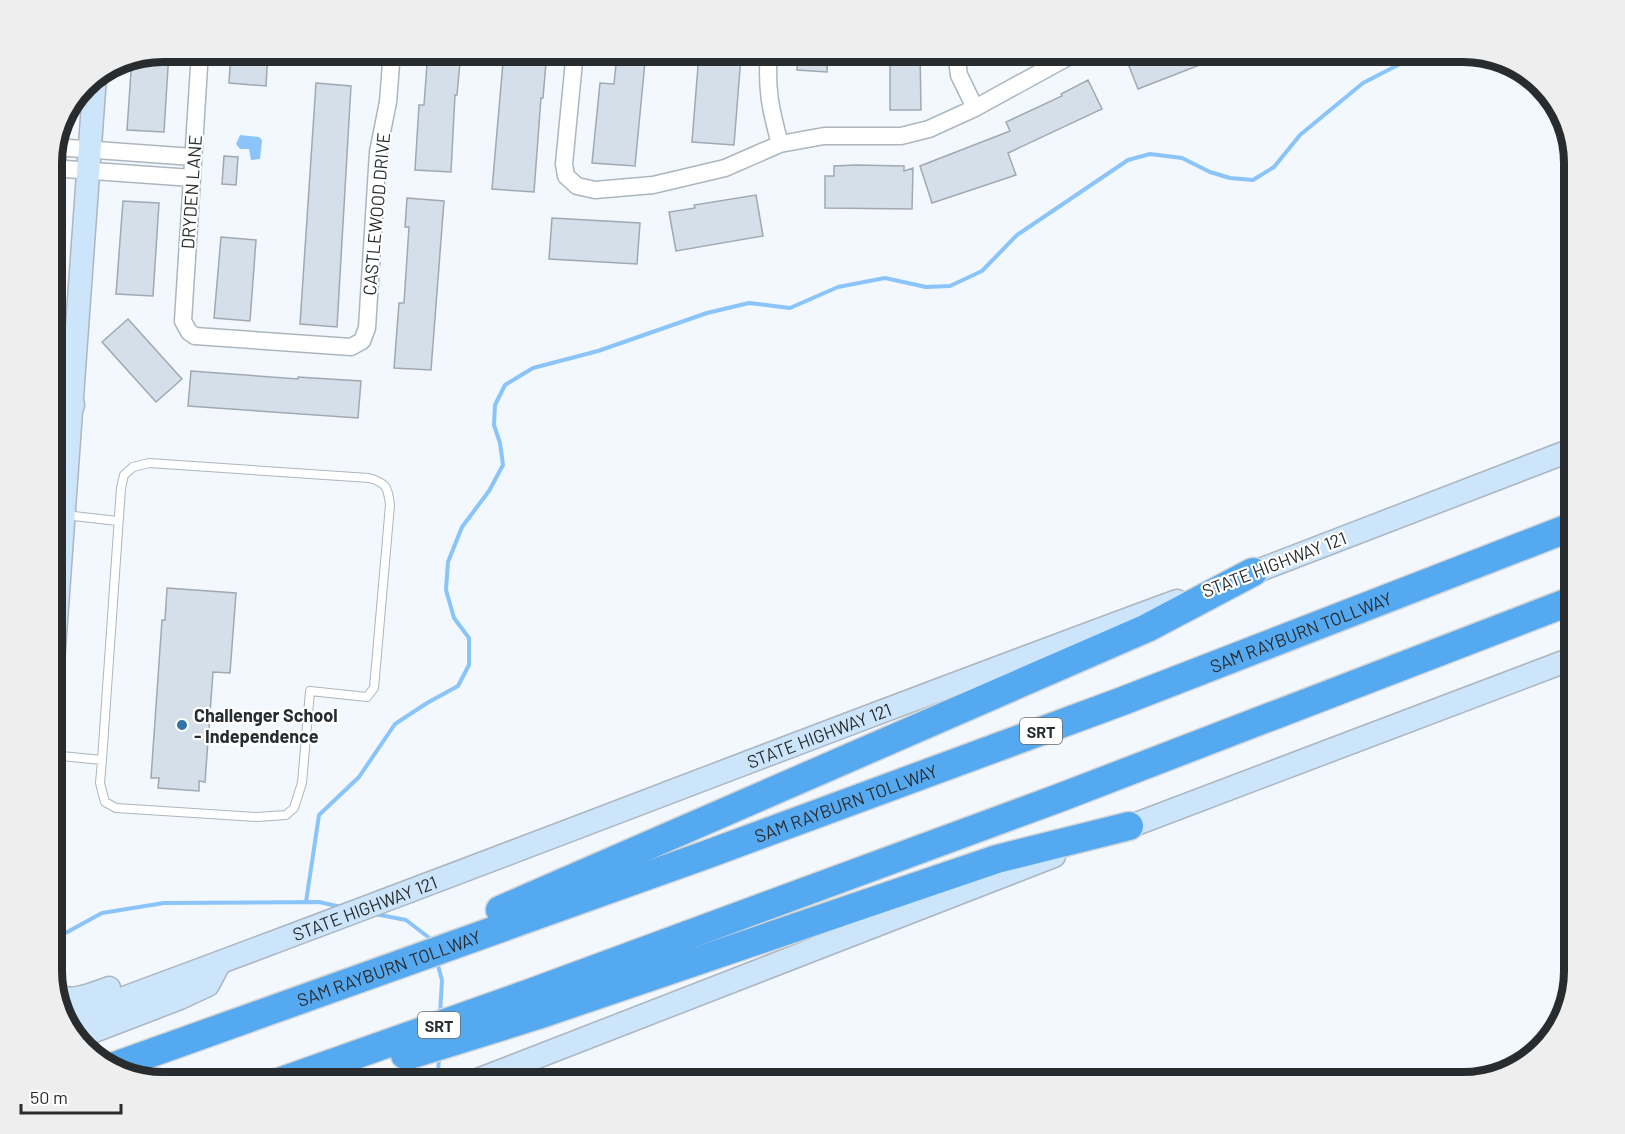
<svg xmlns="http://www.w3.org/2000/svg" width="1625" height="1134" font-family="Barlow,sans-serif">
	<rect width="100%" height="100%" fill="#f2f8fe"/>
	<path fill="#8bc4f8" d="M 240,135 L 259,137 L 262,140 L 260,159 L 251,160 L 249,149 L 240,149 L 236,144 Z"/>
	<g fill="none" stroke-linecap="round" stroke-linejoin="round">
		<path stroke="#8bc4f8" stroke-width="4" d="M 306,902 L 319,815 L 359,777 L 395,724 L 427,703 L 458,686 L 469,665 L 469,638 L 454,618 L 446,590 L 448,562 L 462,527 L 489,491 L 503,465 L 500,443 L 494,425 L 495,405 L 505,385 L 533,368 L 598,351 L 707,313 L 749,303 L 790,308 L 838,287 L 885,278 L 926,287 L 950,286 L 982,271 L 1017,235 L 1128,160 L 1150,154 L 1182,158 L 1210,172 L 1230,178 L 1253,180 L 1274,167 L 1300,135 L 1363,83 L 1396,66 L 1418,51
			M 375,914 L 406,920 L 432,940
			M 60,936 L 102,913 L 164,903 L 319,902 L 341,907
			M 437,962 L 442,980 L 440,1014
			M 439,1057 L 438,1074 L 441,1083"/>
	</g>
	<path fill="#d4dfe9" stroke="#9fa9b3" stroke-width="1.5" d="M 163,51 L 169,51 L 164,132 L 127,130 L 132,57 Z
		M 231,51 L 268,51 L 266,86 L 229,83 Z
		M 428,51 L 461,51 L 457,95 L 455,95 L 451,172 L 415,170 L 419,105 L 424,105 Z
		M 504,51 L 547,51 L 543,98 L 541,98 L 534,192 L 492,189 Z
		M 611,51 L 646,51 L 635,166 L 592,163 L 600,83 L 614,84 L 616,64 L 611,63 Z
		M 798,51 L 828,51 L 827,72 L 797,70 Z
		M 890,51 L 920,51 L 921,110 L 890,110 Z
		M 1152,51 L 1233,51 L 1233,52 L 1138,89 L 1127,61 Z
		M 699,53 L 741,56 L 734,145 L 692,142 Z
		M 1088,80 L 1102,109 L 1008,153 L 1016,175 L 932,203 L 920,166 L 1010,131 L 1006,122 L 1062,96 L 1061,94 Z
		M 316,83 L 351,86 L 337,327 L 300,324 Z
		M 224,156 L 238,157 L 236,185 L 222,184 Z
		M 856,165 L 904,166 L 904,171 L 913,168 L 912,209 L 825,208 L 825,176 L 834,176 L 834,166 Z
		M 756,195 L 763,236 L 676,251 L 669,212 L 695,208 L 694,205 Z
		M 407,198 L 444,201 L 431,370 L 394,368 L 399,303 L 404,303 L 409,227 L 405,227 Z
		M 123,201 L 159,203 L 153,296 L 116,294 Z
		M 552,218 L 640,223 L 637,264 L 549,259 Z
		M 221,237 L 256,240 L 250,321 L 214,318 Z
		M 128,319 L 182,379 L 156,402 L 102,342 Z
		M 191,371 L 298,379 L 298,377 L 361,381 L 358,418 L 188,406 Z
		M 167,588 L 236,593 L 230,673 L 213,672 L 205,782 L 199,781 L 199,791 L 158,788 L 159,778 L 151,778 L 162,620 L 165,620 Z"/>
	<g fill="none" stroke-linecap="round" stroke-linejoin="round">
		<defs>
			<path id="lane" d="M 65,515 L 117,521
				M 51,755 L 102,760 L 121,488 L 124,475 L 133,467 L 149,463 L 369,478 C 387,483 388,488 390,505 L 374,688 L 367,697 L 310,691 L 302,783 L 294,808 L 286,815 L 257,817 L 116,808 L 105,802 L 100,783 L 102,760"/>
			<path id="street" d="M 200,51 L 183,321 L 189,332 L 195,336 L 351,347 L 362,341 L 367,328 L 378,152 L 388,102 L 392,51
				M 575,51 L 564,164 L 566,176 L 577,186 L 595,190 L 653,185 L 725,168 L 780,144 L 824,136 L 901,136 L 929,129 L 975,108 L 1079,51
				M 769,51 C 766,88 770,108 780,144
				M 956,51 L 959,75 L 975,108
				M 55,147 L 193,157
				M 51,168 L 192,178"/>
			<g id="secondary">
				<path d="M 51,219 L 55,147"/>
				<path d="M 51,404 L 73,405"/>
				<path d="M 1239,578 L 1574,449"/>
				<path d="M 51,691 L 95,76"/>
				<path d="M 1115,832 L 1574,658"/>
				<path d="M 57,996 C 74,1003 92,994 109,988"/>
				<path id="s1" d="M 64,1020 C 436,884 805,738 1177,601"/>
				<path d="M 76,1038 L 180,998 L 208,985 L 219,964"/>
				<path d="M 470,1083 L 1054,856"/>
			</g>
			<g id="highway">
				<path d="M 500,910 L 1147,628 L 1253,572"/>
				<path d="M 405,1055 L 413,1054 L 538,1015 L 997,859 L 1129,826"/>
				<path id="s2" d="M 112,1067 L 708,854 L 1120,702 L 1574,526"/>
				<path d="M 276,1083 L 530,993 L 1059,798 L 1574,600"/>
			</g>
		</defs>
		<use href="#lane" stroke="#abb6bf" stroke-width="10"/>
		<use href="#street" stroke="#abb6bf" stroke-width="19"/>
		<use href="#secondary" stroke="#abb6bf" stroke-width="25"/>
		<use href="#highway" stroke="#d4d5d5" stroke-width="31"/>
		<use href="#lane" stroke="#fff" stroke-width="8"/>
		<use href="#street" stroke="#fff" stroke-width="16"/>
		<use href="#secondary" stroke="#cce5fb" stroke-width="22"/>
		<use href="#highway" stroke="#55a9f1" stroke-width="28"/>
	</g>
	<circle fill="#3273aa" stroke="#fff" stroke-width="2" cx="182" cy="725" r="6"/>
	<g text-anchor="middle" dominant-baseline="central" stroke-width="4.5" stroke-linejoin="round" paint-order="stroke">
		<g fill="#fff" stroke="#686b6d" stroke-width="1.5">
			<rect x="1020" y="718" width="42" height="26" rx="4.5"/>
			<rect x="418" y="1012" width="42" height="26" rx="4.5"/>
		</g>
		<g font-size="16" font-weight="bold" fill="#282c2f">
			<text x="1041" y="731">SRT</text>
			<text x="439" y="1025">SRT</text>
		</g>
		<g font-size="18" fill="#282c2f" stroke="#fff">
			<text transform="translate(191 192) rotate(-86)">DRYDEN LANE</text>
			<text transform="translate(376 214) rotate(-85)">CASTLEWOOD DRIVE</text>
			<text transform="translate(1274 564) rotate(-21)">STATE HIGHWAY 121</text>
			<text stroke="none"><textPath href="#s2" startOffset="1266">SAM RAYBURN TOLLWAY</textPath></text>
			<text stroke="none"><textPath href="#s1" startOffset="807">STATE HIGHWAY 121</textPath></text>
			<text stroke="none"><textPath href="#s2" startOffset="780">SAM RAYBURN TOLLWAY</textPath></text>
			<text stroke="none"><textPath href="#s1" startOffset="321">STATE HIGHWAY 121</textPath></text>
			<text stroke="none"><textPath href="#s2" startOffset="294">SAM RAYBURN TOLLWAY</textPath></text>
		</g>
		<g font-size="18" font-weight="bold" fill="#282c2f" stroke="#fff" text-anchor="start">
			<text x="194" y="715">Challenger School<tspan x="194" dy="21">- Independence</tspan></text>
		</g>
	</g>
	<path d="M0 0H1625V1134H0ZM163 62H1463A101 101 0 0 1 1564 163V971A101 101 0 0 1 1463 1072H163A101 101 0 0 1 62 971V163A101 101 0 0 1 163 62Z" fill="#eee" fill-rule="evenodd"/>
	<path fill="none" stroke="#282c2f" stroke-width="8" d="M163 62H1463A101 101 0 0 1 1564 163V971A101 101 0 0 1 1463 1072H163A101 101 0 0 1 62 971V163A101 101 0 0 1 163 62Z"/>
	<path d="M21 1104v9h100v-9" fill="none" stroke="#282c2f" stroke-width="3"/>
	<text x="30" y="1104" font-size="18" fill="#282c2f" stroke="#ffffff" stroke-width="4.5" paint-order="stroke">50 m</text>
</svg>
